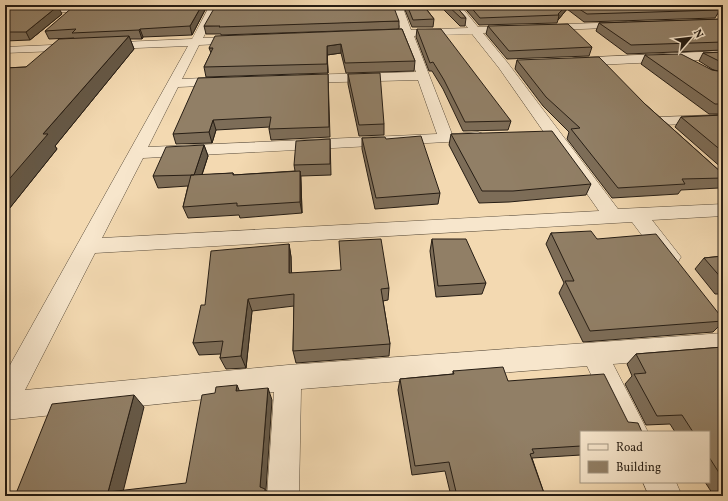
<svg xmlns="http://www.w3.org/2000/svg" width="728" height="501" font-family="Vollkorn,serif">
<style>
.lines{fill:none;stroke-linecap:round;stroke-linejoin:round}
.minor-casing{stroke:#594c3b;stroke-width:1}
.minor{fill:#f7e6cc;fill-rule:evenodd}
.wall{fill:#7d6d58;stroke:#261d14}
.shaded-wall{fill:#665947;stroke:#261d14}
.building{fill:#917f66;stroke:#261d14}
</style>
<rect width="100%" height="100%" fill="#f3d9b1"/>
<filter id="stains"><feTurbulence type="fractalNoise" baseFrequency=".005" numOctaves="4"/><feColorMatrix values="0 0 0 0 .2 0 0 0 0 .09 0 0 0 0 .02 0 0 0 .5 -.17"/></filter>
<radialGradient id="worn" r=".72"><stop offset=".6" stop-color="#630" stop-opacity="0"/><stop offset="1" stop-color="#630" stop-opacity=".3"/></radialGradient>
<g class="lines">
<g class="minor-casing">
<path id="minor" d="M210,5H220L203,38L241,37L247,40L241,43L199,45L182,79L225,77L230,78L231,81L230,84L225,85L178,87L148,147L437,134L418,80L300,83L295,82L294,79L295,76L300,75L416,72L403,36L376,37L371,34L376,31L401,30L392,5H402L411,30L468,28L450,5H460L478,27L626,22L630,23L631,25L630,27L483,33L507,62L618,209L723,204V216L652,220L681,257L678,262L670,265L662,262L632,222L95,253L25,390L288,365L723,333V355L613,364L648,432H618L587,366L301,389L299,496H267L274,392L5,420V374L188,46L5,53V47L192,39ZM472,34L499,68L599,211L102,238L143,158L484,140L486,137L484,134L478,132L452,134L414,36Z
M700,5H712L723,10V17Z
M96,6L101,9L99,11L5,14V8Z
M723,51V59L574,66L570,65L568,62L570,59L574,58Z
M723,115V123L658,125L653,124L651,121L653,118L658,117Z
M643,482H676L682,496H649Z"/>
</g>
<use href="#minor" class="minor"/>
</g>
<path class="wall" d="M5,5H71L5,7Z
M403,5H426L424,6L434,19L433,27H412Z
M439,5H455L466,18L465,26H460Z
M462,5H715L721,8L715,18L584,22L567,9L558,20L557,23L479,25Z
M716,5H723V8Z
M5,8L62,14L30,40L5,41Z
M205,10L192,35L143,37L142,39H130L134,49L55,146L57,149L5,214V68L26,67L74,39V38L49,39L45,31Z
M723,19V50L627,54L596,31L599,23Z
M399,21V29L221,35V34H206L204,26Z
M488,26L592,47L589,56L507,59L486,34Z
M402,29L415,61L414,71L346,73L341,53L327,55L328,73L206,77L204,67L211,53L209,48Z
M417,29L511,121L508,130L463,131L443,89L432,71H429L416,37Z
M723,52V72L715,71L699,61L703,53Z
M645,55L723,72V114H709L641,64Z
M517,60L645,104L723,174V187H720L719,188L681,190L678,194L612,198L567,139L569,132L543,106L515,69Z
M328,74L330,137L271,140L269,129L270,127L216,130L212,143L176,144L173,134Z
M348,74L384,124V135L359,136L348,84Z
M723,115V169L675,127L681,117Z
M451,134L591,184L586,195L509,202L479,203L449,145Z
M362,138L386,139L440,193L438,204L375,209L362,149Z
M330,139L331,175L301,176V182L302,213L240,218L239,215L188,218L183,207L188,186L158,188L153,176L204,145L208,156L202,175L233,173L234,175L295,171L294,165Z
M551,233L597,239L723,319V322L713,332L583,342L559,293L564,283L546,244Z
M432,239L486,283L482,294L436,297L430,251Z
M289,244L291,257V273L389,288L388,300L383,301L390,344L389,356L296,363L293,351L294,306L252,311L246,368L226,369L220,358L221,354L199,355L193,343L205,305Z
M723,256V294H715L695,269L704,258Z
M723,347V496H714L705,482H709V432H675L670,424L646,425L625,384L632,376L627,364L636,354Z
M453,371L508,381L581,432V455L532,458L545,496H451L445,471L412,475L398,390L400,379L453,374Z"/>
<path class="shaded-wall" d="M202,5H204L205,10L192,35L190,26Z
M567,5H568L567,9L558,20L559,15L558,14Z
M58,6L62,14L30,40L26,32Z
M140,29L143,37L142,39L139,30Z
M129,36L134,49L55,146L57,149L5,214V184L43,134Z
M341,44V53L327,55L328,73L327,46Z
M213,120L216,130L212,143L209,132Z
M204,145L208,156L198,186L194,175Z
M300,171L301,182L302,213L300,202Z
M289,244L291,257L292,286L289,273Z
M248,299L252,311L246,368L241,356Z
M237,385L242,397L236,391Z
M268,388L272,400L266,490L269,496H265L260,487Z
M134,395L144,407L122,496L108,492Z"/>
<path class="building" d="M92,5H202L190,26L140,29L139,30L72,33L76,29L45,31L74,6Z
M216,5H393L399,21L219,27L220,26H204Z
M407,5H423L434,19L413,20Z
M447,5H455L466,18H461Z
M469,5H567L558,14L559,15L480,18Z
M573,5H715L721,8H716L719,10L587,14Z
M58,6L26,32H5V8Z
M723,19V42L631,45L599,23Z
M568,24L592,47L509,51L488,26Z
M402,29L415,61L345,63L341,44L327,46V64L204,67L213,48H209L215,36Z
M417,29H441L511,121L465,122L444,80L433,62L430,63Z
M129,36L43,134H48L5,184V68L26,67L59,39Z
M723,52V62H721L703,53Z
M681,54L712,70L723,72V104H715L645,55Z
M599,57L645,104L723,174V178L682,179L685,184L618,188L571,129L580,128L546,97L517,60Z
M380,73L384,124L359,125L348,74Z
M328,74L329,127L269,129L271,117L213,120L209,132L173,134L198,78Z
M723,115V152L681,117Z
M552,131L591,184L513,191H482L451,134Z
M421,136L440,193L376,198L362,138L385,137L386,139Z
M330,139V164L294,165L296,141Z
M204,145L194,175L153,176L166,147Z
M300,171V202L237,206V203L183,207L191,175L233,173V175Z
M591,231L597,239L656,234L723,319V321L590,331L565,281H574L551,233Z
M381,239L389,288L381,289L390,344L293,351L294,294L248,299L241,356L220,358L223,341L193,343L201,305H205L211,251L289,244V273L341,270L339,241Z
M432,239H466L486,283L438,286Z
M723,256V280L704,258Z
M723,347V479L709,457V432H693L682,415L657,416L634,374L646,373L636,354Z
M503,367L508,381L604,374L628,422L638,423L642,432H581V446L532,449L534,453L530,454L545,496H457L449,462L415,466L400,379L454,374L453,371Z
M237,385L236,391L268,388L260,487L265,489V496H15L52,404L134,395L108,492L186,483L202,395L215,393L216,387Z"/>
<rect width="728" height="501" fill="none" stroke="#f3d9b1" stroke-width="20"/>
<rect x="6" y="6" width="716" height="489" fill="none" stroke="#261d14" stroke-width="2"/>
<rect x="10" y="10" width="708" height="481" fill="none" stroke="#261d14"/>
<rect x="580" y="431" width="130" height="52" fill="#f7e6cc" stroke="#a39682"/>
<rect x="588" y="444" width="20" height="6" fill="#f7e6cc" stroke="#a39682"/>
<text x="616" y="451" font-size="12" fill="#261d14">Road</text>
<rect x="588" y="461" width="20" height="12" fill="#917f66" stroke="#a39682"/>
<text x="616" y="471" font-size="12" fill="#261d14">Building</text>
<g transform="translate(690 38) rotate(62)" stroke="#f7e6cc" stroke-width="3" paint-order="stroke">
<path d="M0-3L7 15L0 10L-7 15Z" fill="#261d14"/>
<text y="-6" font-size="11" font-weight="bold" text-anchor="middle" fill="#261d14">N</text>
</g>
<rect width="100%" height="100%" filter="url(#stains)"/>
<rect width="100%" height="100%" fill="url(#worn)"/>
</svg>
